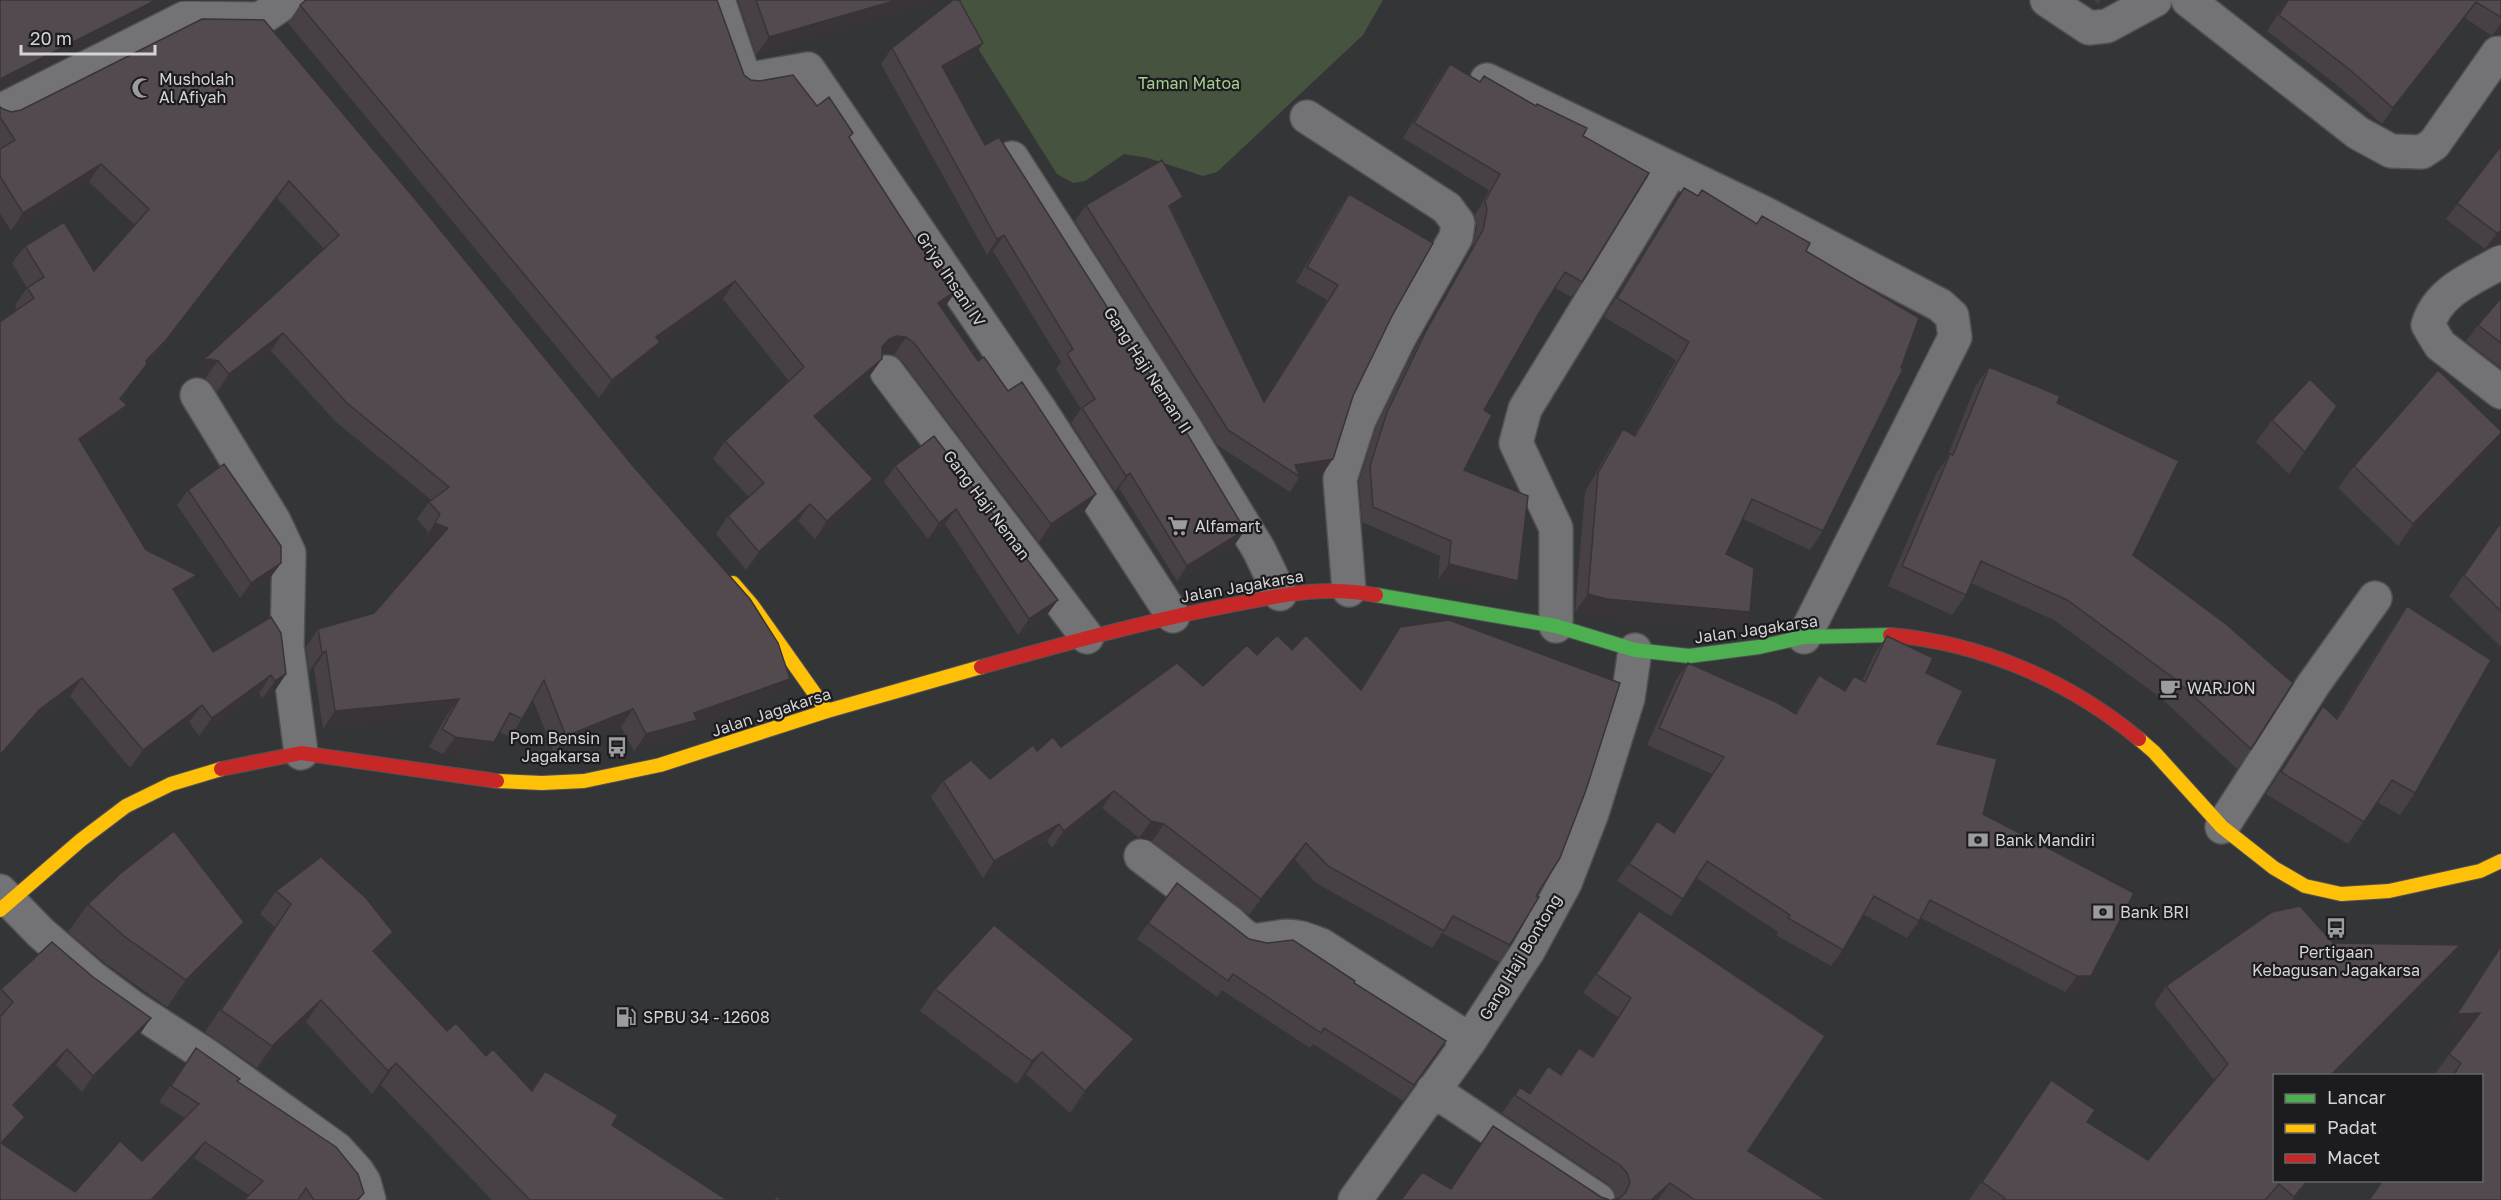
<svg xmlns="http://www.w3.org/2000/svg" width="2501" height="1200" font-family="'Golos Text',sans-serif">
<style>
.green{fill:#46533f}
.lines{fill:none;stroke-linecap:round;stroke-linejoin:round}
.street-casing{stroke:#515153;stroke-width:36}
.fast-casing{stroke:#515153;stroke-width:16}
.slow-casing{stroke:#515153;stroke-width:16}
.jam-casing{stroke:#515153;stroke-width:16}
.street{stroke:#737375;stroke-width:33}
.fast{stroke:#4caf50;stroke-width:14}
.slow{stroke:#ffc107;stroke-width:14}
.jam{stroke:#c62828;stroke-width:14}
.wall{fill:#474044}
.shaded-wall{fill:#393437}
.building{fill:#524a4f;stroke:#393437;stroke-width:1.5}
.labels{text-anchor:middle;stroke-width:4.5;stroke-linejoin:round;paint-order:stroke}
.poi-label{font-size:16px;fill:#d4d4d7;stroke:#1c1c1e;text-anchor:start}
.park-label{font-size:16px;fill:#a7cf90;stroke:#1c1c1e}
.street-label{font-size:16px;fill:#d4d4d7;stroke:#1c1c1e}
</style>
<rect width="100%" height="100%" fill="#343537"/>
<path class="green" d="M961,0H1383L1363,35L1217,172L1203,176L1148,158L1124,154L1085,181L1073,183L1057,174L962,23L958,4Z"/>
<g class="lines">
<g class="street-casing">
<path id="street" d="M718,0L745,80L808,69L1040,410L1173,616
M2047,0L2089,28L2107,26L2155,0
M2188,0L2358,133L2391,151L2422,152L2434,144L2498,53
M1487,80L1764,213L1940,305L1952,316L1955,337L1804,637
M0,111L185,18L260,19L288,0
M1307,117L1447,208L1458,223L1456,237L1399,338L1359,420L1340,479L1349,590
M1012,158L1182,423L1259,550L1280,594
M2501,262C2472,279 2438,291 2428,325L2440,345L2501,392
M887,372L1087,637
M197,395L274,521L289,553L287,646L301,753
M1556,626V528L1516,443L1525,409L1672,169
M2222,827L2313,685L2375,598
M1141,856L1230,923C1252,945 1251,941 1280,937C1294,934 1308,940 1321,945L1470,1040
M0,891L41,933L93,978L132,1007L206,1055L337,1149L357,1171L364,1182L369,1200
M1433,1090L1598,1200
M1355,1200L1470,1040L1528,951L1565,883L1592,813L1628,698L1635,650"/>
</g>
<g class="fast-casing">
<path id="fast" d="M1376,595L1556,626L1635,650L1689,656L1759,647L1804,637L1890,635"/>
</g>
<g class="slow-casing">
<path id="slow" d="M733,583L752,605L827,711
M2139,739L2154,752L2222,827L2274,868L2305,886L2341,894L2389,891L2480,871L2501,861
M497,781L542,783L584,781L660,765L827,711L981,667
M0,910L81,840L126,806L171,784L221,769"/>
</g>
<g class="jam-casing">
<path id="jam" d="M1890,635C1982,643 2069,681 2139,739
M981,667C1064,644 1146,621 1231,605C1284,595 1321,585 1376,595
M221,769L301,753L497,781"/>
</g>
<use href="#street" class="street"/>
<use href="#fast" class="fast"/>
<use href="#slow" class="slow"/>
<use href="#jam" class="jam"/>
</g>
<path class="wall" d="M738,0H942L941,1L756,55Z
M2094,0H2101L2098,4Z
M2287,0H2501V35L2492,36L2465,18L2382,124L2338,86L2267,31Z
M300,5L744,75L751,80L817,106L849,138L944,308L942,309L978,361L1084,512L1039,542L902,361L894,355L884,354H882L869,377L818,420L873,479L860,497L815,539L798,521L746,570L716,534L728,516L749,497L713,459L725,441L789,381L723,299L658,345L647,360L599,398L288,23Z
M202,19L778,696L692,727L685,737L634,751L621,727L554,753L533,700L522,719L510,737L500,732L482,760L443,754L429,747L446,716L323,729L314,668L309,671L306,647L318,629L374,613L433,545L423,541L428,532L417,519L429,502L431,500L335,421L271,351L217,392L205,378L197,376L189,378L324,249L277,198L153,358L146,365L121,400L127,405L115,423L83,446L146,550L184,592L178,596L213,652L286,674L274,692L262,699L259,693L199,736L189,722L130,768L70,696L28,727L0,758V322L17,309L15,305L27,288L12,263L25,246L94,271L135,225L89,182L11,231L0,213V107L3,109L11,112L21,110Z
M892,48L973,58L946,73L985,145L1234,546L1177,581L1119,488L1115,491L1071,423L1081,409L1056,369L1061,362L993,251L987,255L881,64Z
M1450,64L1480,82L1583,136L1582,282L1571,297L1555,288L1539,313L1484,410L1464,470L1507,596L1438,580L1440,556L1362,522L1359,481L1376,427L1416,347L1473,246L1477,226L1474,217L1489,190L1403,138L1439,79Z
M2501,146V244L2485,249L2446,219Z
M1684,188L1698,196L1756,224L1762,216L1806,251L1823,531L1810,550L1743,519L1726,554L1750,612L1737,631L1594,618L1575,612L1585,492L1610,448L1623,429L1634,435L1676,360L1604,317L1671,207Z
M1349,194L1393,314L1353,396L1322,475L1299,478L1290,492L1217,445L1075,221L1086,205L1183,197L1173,212L1264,401L1327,300L1296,282L1338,210Z
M2501,298V368L2466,341L2478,325Z
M1989,367L2057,403L2133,555L2251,749L2237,769L2161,698L2054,620L1971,583L1966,595L1952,615L1888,586L1936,474L1946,460L1975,387Z
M2337,406L2289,474L2256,442L2272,420Z
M934,436L1047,615L1018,635L945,524L928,539L884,482L895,466Z
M2487,454L2398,546L2338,488L2354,466Z
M188,490L281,563L270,578L240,598L177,505Z
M2499,525L2501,526V647L2449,596Z
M2407,606L2415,793L2400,815L2377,802L2348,844L2266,794L2308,728L2323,706L2336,718L2392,628Z
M1400,627L1536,896L1510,945L1499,962L1442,933L1432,948L1316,883L1295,860L1249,915L1152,841L1139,838L1102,808L1052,848L1047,841L983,878L931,797L943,781L990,779L1037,751L1061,747L1203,686L1257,655L1292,650L1360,689L1389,644Z
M1887,636L1926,673L1937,744L2091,976L2079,992H2065L1921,918L1907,938L1863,914L1843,950L1831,966L1776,935L1778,932L1696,878L1671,916L1617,881L1657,821L1674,833L1712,774L1647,745L1676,680L1688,663L1795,713L1807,692L1819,675L1844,690L1854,676L1862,681L1875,653Z
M1177,883L1249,939L1354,983L1446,1041L1403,1101L1313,1044L1310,1048L1222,990L1217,997L1137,939Z
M276,891L377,955L447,1031L486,1056L531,1090L545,1071L612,1125L727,1200H492L381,1085L372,1094L306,1022L257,1068L205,1032L275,927L260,914Z
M88,904L225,950L167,1007L105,963L68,932Z
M1639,911L1748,1151L1826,1200H1611L1616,1199L1614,1191L1608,1184L1502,1113L1520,1087L1529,1093L1548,1066L1561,1075L1579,1048L1592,1057L1618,1017L1583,993Z
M2333,943L2460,945L2447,964L2336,1076H2274V1180H2310L2294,1200H1969L2038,1098L2087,1122L2148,1160L2214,1080L2154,1004L2166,986Z
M2501,946V1200H2369L2382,1180H2481V1076L2434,1075L2464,1034L2442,1036Z
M1,989L140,1034L82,1092L56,1065L15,1107L14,1133L3,1145L75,1192L142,1161L185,1118L159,1102L196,1048L240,1079L238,1082L364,1193L359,1200H244L249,1195L194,1158L155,1200H0V990Z
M935,989L1134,1039L1118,1061L1070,1113L1026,1074L1017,1084L920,1011Z"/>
<path class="shaded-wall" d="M156,0H255L177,1L0,90V80L4,77Z
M897,0H942L941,1L756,55L769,37Z
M2476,2L2465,18L2382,124L2393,108Z
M2501,23V35L2492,36Z
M983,43L973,58L932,82L942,66Z
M101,164L89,182L11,231L23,213Z
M289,181L277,198L153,358L146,365L108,416L146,361Z
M1183,197L1172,213L1169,206Z
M2501,231V244L2485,249L2497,233Z
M1004,235L993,251L987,255L997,239Z
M735,281L723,299L658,345L647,360L599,398L612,380L656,337Z
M957,290L944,308L926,320L938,303Z
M283,333L271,351L217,392L229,374Z
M896,336L906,337L894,355L884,354L876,357L882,347L889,339Z
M209,359L218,361L205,378L197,376L189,378L202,361Z
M882,359L869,377L801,434L814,416Z
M127,405L115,423L67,457L79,439Z
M2501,434L2487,454L2398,546L2413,524Z
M1333,459L1322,475L1299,478L1300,477L1295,465Z
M1130,473L1119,488L1115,491L1126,476Z
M873,479L860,497L815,539L827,521Z
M1096,494L1084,512L1039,542L1051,524Z
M810,504L798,521L746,570L759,552Z
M956,509L945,524L928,539L939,523Z
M435,523L448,528L435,546L423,541Z
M1245,530L1234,546L1177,581L1187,566Z
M281,563L270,578L240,598L251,583Z
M1449,564L1518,581L1507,596L1438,580Z
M197,575L184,592L160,606L173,589Z
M1588,594L1750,612L1737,631L1594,618L1575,612Z
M1058,600L1047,615L1018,635L1029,619Z
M326,651L314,668L309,671L322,653Z
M286,674L274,692L262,699L275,681Z
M271,675L259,693L199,736L212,718Z
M82,678L70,696L28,727L0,758V755L40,709Z
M790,679L778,696L692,727L685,737L634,751L646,734L694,713Z
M459,699L446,716L323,729L335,711Z
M202,705L189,722L130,768L143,750Z
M633,709L621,727L554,753L566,736Z
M455,737L494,742L482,760L443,754Z
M1114,791L1102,808L1052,848L1064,831Z
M1151,821L1164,824L1152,841L1139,838Z
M1059,824L1047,841L983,878L994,861Z
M1306,843L1295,860L1249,915L1261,899Z
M244,922L225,950L167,1007L186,980Z
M393,932L377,955L358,973L373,951Z
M2460,945L2447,964L2336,1076H2330Z
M2077,976H2091L2079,992H2065Z
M321,1000L306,1022L257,1068L272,1046Z
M2480,1013L2465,1034L2442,1036L2457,1014Z
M151,1018L140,1034L82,1092L93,1076Z
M1134,1039L1118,1061L1070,1113L1085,1091Z
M67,1049L56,1065L2,1121L13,1105Z
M1042,1052L1026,1074L1017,1084L1032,1061Z
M396,1063L381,1085L372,1094L388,1071Z
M25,1117L14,1133L0,1148V1144Z
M205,1142L194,1158L155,1200H151Z
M2308,1180H2310L2294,1200H2292Z
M1670,1183L1658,1200H1651Z"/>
<path class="building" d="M0,0H156L4,77L0,80Z
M306,0H717L744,75L751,80L760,81L793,75L817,106L829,97L853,133L849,137L920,247L924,244L957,290L938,303L978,361L984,357L1008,391L1022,382L1096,494L1051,524L914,343L906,337L896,336L889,339L882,347V359L814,416L873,479L827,521L810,504L759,552L728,516L764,483L725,441L804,367L735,281L656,337L660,342L612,380L300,5Z
M756,0H897L769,37Z
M953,0H959L983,43L942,66L985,145L999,137L1177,417L1245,530L1187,566L1130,473L1126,476L1082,408L1095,399L1067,354L1073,349L1004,235L997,239L892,48Z
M2288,0H2501V17L2476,2L2393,108L2349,69L2279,15Z
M202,19L264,20L415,199L633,466L750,599L778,643L790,679L694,713L697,720L646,734L633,709L566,736L544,680L522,719L510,713L494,742L455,737L442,729L459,699L335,711L326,651L322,653L318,629L374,613L448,528L435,523L440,514L429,502L449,487L347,403L283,333L229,374L218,361L209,359L202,361L339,235L289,181L166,340L146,361L147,364L120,399L127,405L79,439L146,550L197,575L173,589L213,652L271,617L281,633L286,674L275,681L271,675L212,718L202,705L143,750L82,678L40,709L0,755V322L34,298L27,288L44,277L25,246L64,222L94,271L149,209L101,164L23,213L0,176V149L15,140L0,117V107L3,109L11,112L21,110Z
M1450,64L1480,82L1484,76L1536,106L1537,104L1587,128L1583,136L1649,173L1582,282L1565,272L1539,313L1484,410L1492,415L1464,470L1528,496L1518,581L1449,564L1451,541L1373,507L1370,466L1387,412L1426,331L1483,230L1487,210L1485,201L1500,174L1414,123Z
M2501,146V231L2497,233L2457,203Z
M1162,160L1183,197L1169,206L1264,402L1338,285L1307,267L1349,194L1433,243L1393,314L1353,396L1333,459L1295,465L1300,477L1228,430L1086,205Z
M1684,188L1698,196L1702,190L1757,224L1762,216L1810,243L1806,251L1919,318L1901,368L1903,369L1823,531L1752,499L1726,554L1754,568L1750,612L1607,599L1588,594L1598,473L1623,429L1635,436L1689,342L1617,298Z
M2501,298V343L2478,325Z
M1989,367L2060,396L2057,403L2179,461L2133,555L2226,624L2293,683L2251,749L2175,679L2067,600L1981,561L1966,595L1902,566L1950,454L1953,455Z
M2438,370L2501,431V433L2413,524L2354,466Z
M2310,379L2337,406L2305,452L2272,420Z
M934,436L1058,600L1029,619L956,509L939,523L895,466Z
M224,464L281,546V563L251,583L188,490Z
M2499,525L2501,526V611L2464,575Z
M2407,606L2491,660L2415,793L2392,780L2364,822L2281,772L2323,706L2337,719Z
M1449,620L1620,683L1586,790L1560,858L1536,896L1539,897L1510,945L1453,916L1444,931L1328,866L1306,843L1261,899L1164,824L1151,821L1114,791L1064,831L1059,824L994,861L943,781L971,760L990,779L1033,745L1037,751L1053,737L1061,747L1177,663L1203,686L1247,645L1257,655L1277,635L1292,650L1306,635L1361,690L1400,627Z
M1887,636L1933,658L1926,673L1963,691L1937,744L1997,759L1983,814L2134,893L2091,976H2077L1930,900L1919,921L1874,896L1843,950L1788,918L1790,915L1707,861L1683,899L1629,864L1657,821L1674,833L1724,757L1659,728L1688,663L1776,702L1796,714L1819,675L1845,691L1854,676L1865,682Z
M174,831L244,922L186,980L124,936L88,904L121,873Z
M321,857L366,898L393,932L373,951L447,1031L456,1023L486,1056L493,1049L532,1091L545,1071L618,1115L612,1125L727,1200H530L396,1063L388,1071L321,1000L272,1046L221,1010L291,904L276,891Z
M1177,883L1249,939L1267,943L1293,940L1355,981L1354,983L1446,1041L1414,1085L1324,1028L1321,1033L1233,974L1228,981L1148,923Z
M2300,906L2333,943L2460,945L2330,1076H2274V1180H2308L2294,1197L2279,1184L2265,1200H2003L2005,1198L1982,1182L2051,1080L2095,1110L2087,1122L2148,1160L2228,1064L2166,986L2272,912Z
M1639,911L1825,1036L1748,1151L1826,1200H1695L1670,1183L1651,1200H1611L1620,1198L1626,1192L1630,1182L1627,1173L1621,1166L1515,1095L1520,1087L1530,1094L1548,1066L1561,1075L1579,1048L1593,1057L1631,998L1596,974Z
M994,925L1134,1039L1085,1091L1042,1052L1032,1061L935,989Z
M52,942L93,977L151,1018L93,1076L67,1049L13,1105L25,1117L1,1143L75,1192L120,1141L142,1161L199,1104L171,1086L196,1048L240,1079L237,1081L336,1147L358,1174L364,1193L357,1200H314L306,1188L298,1200H244L263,1181L205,1142L151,1200H0V1017L13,1002L1,989Z
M2501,946V1200H2369L2383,1180H2481V1076H2453L2461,1063L2449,1054L2480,1013L2457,1014Z
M1493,1126L1601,1197L1610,1200H1401L1422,1172L1451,1189Z
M777,1196L781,1200H773Z"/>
<defs>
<g id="mosque-bare" transform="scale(1.62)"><path d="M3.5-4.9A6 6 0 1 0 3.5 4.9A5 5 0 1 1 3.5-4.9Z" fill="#9c9c9f" stroke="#1c1c1e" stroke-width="2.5" paint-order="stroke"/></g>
<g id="supermarket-bare" transform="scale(1.62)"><path d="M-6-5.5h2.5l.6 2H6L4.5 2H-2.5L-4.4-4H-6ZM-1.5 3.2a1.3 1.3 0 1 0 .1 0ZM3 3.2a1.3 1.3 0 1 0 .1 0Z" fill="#9c9c9f" stroke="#1c1c1e" stroke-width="2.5" paint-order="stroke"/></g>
<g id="cafe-bare" transform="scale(1.62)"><path d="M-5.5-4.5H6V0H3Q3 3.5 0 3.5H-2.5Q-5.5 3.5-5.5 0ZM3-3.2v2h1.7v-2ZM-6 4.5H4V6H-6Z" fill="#9c9c9f" stroke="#1c1c1e" stroke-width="2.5" paint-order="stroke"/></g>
<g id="bus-bare" transform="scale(1.62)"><path d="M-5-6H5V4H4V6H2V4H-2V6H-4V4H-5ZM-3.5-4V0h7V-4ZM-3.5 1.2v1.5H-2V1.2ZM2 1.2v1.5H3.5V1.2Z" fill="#9c9c9f" stroke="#1c1c1e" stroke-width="2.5" paint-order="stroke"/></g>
<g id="bank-bare" transform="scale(1.62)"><path d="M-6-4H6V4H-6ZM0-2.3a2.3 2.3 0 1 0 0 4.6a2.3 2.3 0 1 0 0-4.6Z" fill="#9c9c9f" stroke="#1c1c1e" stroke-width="2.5" paint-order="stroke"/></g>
<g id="fuel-bare" transform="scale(1.62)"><path d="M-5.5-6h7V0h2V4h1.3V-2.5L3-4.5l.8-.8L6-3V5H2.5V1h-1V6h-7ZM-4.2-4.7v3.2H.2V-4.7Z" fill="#9c9c9f" stroke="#1c1c1e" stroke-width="2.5" paint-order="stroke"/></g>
</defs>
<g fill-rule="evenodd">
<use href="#mosque-bare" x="142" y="88"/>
<use href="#supermarket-bare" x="1178" y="526"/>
<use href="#cafe-bare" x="2170" y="688"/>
<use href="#bus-bare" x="617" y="747"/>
<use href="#bank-bare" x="1978" y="840"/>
<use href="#bank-bare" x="2103" y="912"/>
<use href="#bus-bare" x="2336" y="928"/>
<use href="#fuel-bare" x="626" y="1017"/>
</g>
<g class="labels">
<g class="poi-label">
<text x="159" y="85">Musholah<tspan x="159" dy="18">Al Afiyah</tspan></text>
<text x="1195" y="532">Alfamart</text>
<text x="2187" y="694">WARJON</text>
<text x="600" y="744" text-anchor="end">Pom Bensin<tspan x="600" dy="18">Jagakarsa</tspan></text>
<text x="1995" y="846">Bank Mandiri</text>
<text x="2120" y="918">Bank BRI</text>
<text x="2336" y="958" text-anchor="middle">Pertigaan<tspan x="2336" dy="18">Kebagusan Jagakarsa</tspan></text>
<text x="643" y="1023">SPBU 34 - 12608</text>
</g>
<g class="park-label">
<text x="1189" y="89">Taman Matoa</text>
</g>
<g class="street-label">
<text transform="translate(951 279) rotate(56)" y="6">Griya Ihsani IV</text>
<text transform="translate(1148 370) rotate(57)" y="6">Gang Haji Neman II</text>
<text transform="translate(987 505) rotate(53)" y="6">Gang Haji Neman</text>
<text transform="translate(1242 586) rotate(-10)" y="6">Jalan Jagakarsa</text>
<text transform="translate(1756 629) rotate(-8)" y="6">Jalan Jagakarsa</text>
<text transform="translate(771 712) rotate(-18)" y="6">Jalan Jagakarsa</text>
<text transform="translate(1520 957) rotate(-59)" y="6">Gang Haji Bontong</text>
</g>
</g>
<rect x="2273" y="1074" width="210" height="108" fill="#1c1c1e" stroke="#666668" stroke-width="1.5"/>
<rect x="2285" y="1094" width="30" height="9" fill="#4caf50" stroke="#666668" stroke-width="1.5"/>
<text x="2327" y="1104" font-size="18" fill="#d4d4d7">Lancar</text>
<rect x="2285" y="1124" width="30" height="9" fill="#ffc107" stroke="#666668" stroke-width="1.5"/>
<text x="2327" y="1134" font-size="18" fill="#d4d4d7">Padat</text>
<rect x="2285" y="1154" width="30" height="9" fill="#c62828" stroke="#666668" stroke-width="1.5"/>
<text x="2327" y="1164" font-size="18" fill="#d4d4d7">Macet</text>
<path d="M21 45v9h134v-9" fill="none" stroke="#d4d4d7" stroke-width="3"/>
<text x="30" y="45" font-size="18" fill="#d4d4d7" stroke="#1c1c1e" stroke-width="4.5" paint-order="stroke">20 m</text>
</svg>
